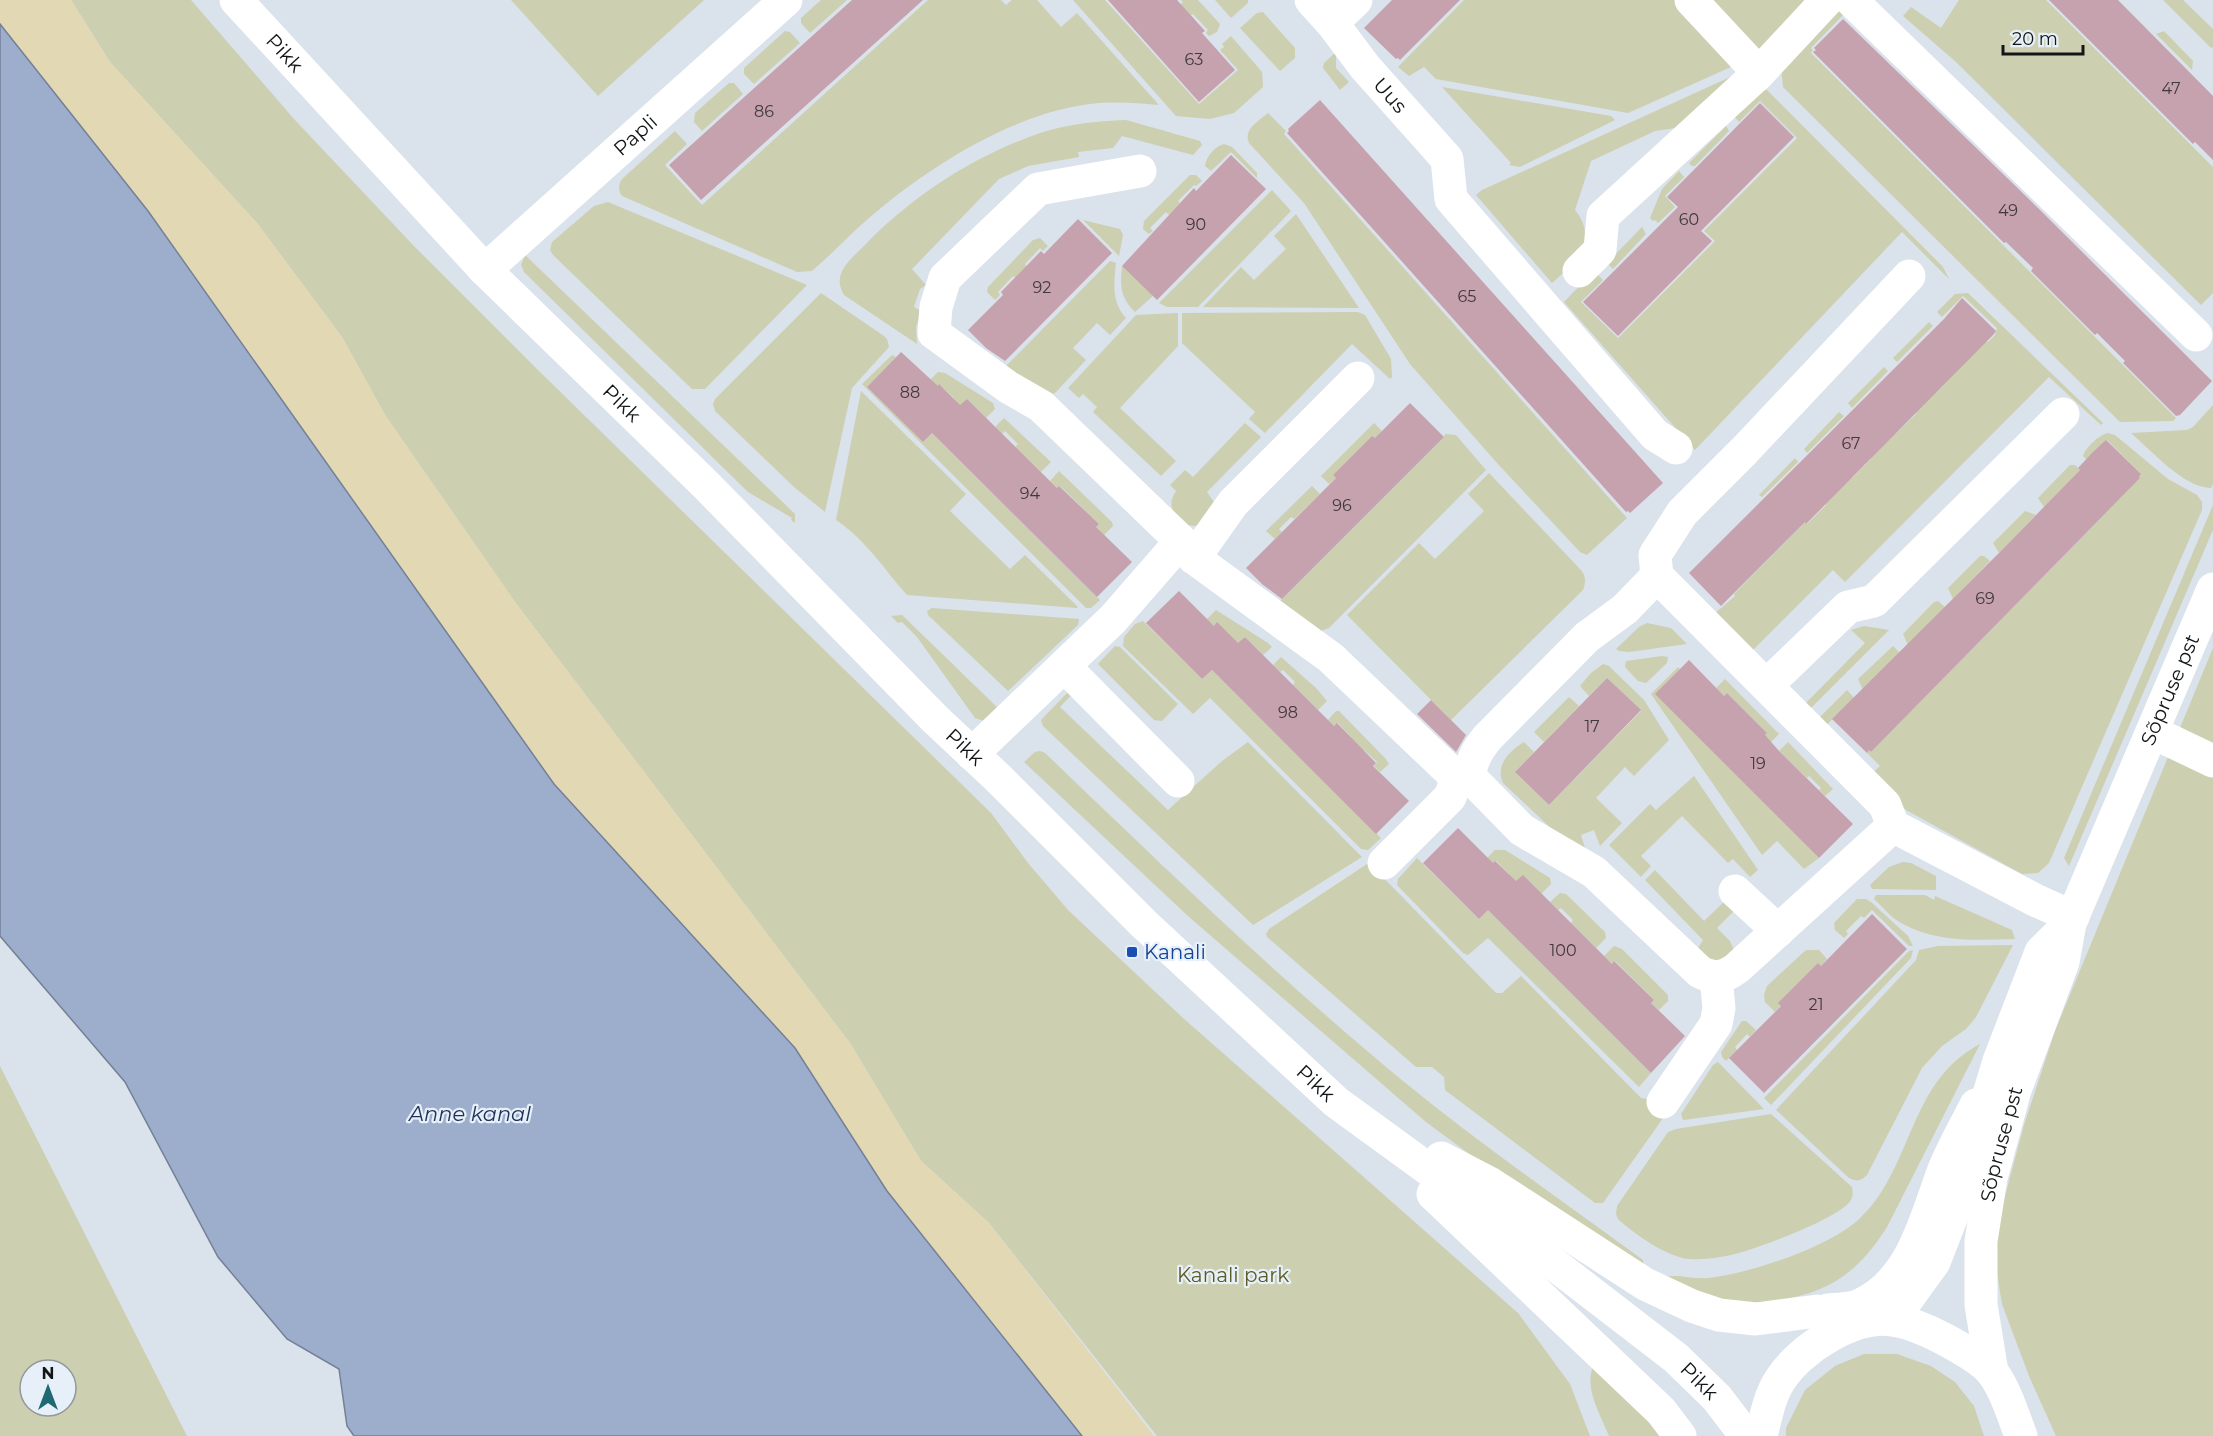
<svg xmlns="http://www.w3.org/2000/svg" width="2213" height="1436" font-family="Montserrat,sans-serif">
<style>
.green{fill:#cccfb0;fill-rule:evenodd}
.sand{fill:#e2d8b3}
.water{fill:#9dadcc;stroke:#748096;stroke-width:1.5}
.building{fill:#c6a1ae}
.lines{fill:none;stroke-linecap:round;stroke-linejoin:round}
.minor{stroke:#fff;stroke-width:33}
.major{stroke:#fff;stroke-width:33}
.transit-dot{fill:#1a4fb4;stroke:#e7f0f8;stroke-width:2}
.labels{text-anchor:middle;stroke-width:4.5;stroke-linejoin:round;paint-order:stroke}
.number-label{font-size:16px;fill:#40393e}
.street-label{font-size:20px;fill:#131618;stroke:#e7f0f8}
.transit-label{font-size:20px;fill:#164399;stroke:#e7f0f8;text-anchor:start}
.park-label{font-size:20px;fill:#5a5c24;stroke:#e7f0f8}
.water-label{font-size:21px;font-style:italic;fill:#1e315a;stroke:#e7f0f8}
</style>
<rect width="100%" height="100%" fill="#dae2eb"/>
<path class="green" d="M71,0H191L294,119L412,244L540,372L991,813L1028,863L1068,910L1183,1018L1518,1313L1570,1384L1590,1436H1157L989,1223L921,1161L850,1043L515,602L385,415L342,337L257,223L110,62Z
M511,0H704L598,96Z
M821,0H847L810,33L801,23V18Z
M928,0H1001L1006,5L1012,0H1037L1061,27L1077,13L1159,105C1136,103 1113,101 1090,104C1011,114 928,167 869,218C849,235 832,254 812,271L797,272L622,196C618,190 618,185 622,179L675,131L687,144L665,165L702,205Z
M1073,0H1105L1199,104L1238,70L1220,50L1224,47L1222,44L1231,36L1262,72L1263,87L1234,113L1210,119L1176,116Z
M1181,0H1198L1220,24L1217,32L1209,36L1206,33L1208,30L1193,14L1190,16L1180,5L1183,2Z
M1215,0H1248V3L1231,18Z
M1464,0H1680L1740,63L1628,113L1436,79L1424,67L1409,76L1398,67Z
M1700,0H1816L1765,53L1738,43Z
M1959,0H2046L2213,167V293L2201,305L1956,62L1903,16L1911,7L1941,28Z
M2163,0H2183L2213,29V47L2211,48Z
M1838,9L1844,14L1811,48L1813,50L1811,53L2176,418L2173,421L2120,422L1783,87L1781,66Z
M1263,12L1295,48V58L1280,71L1240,28L1257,13Z
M785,31L790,32L800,43L754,84L744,74V68Z
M2164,31L2193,61L2192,70L2156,34Z
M1336,52V68L1349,82L1340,90L1323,68L1324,63Z
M1739,73L1690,126L1655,131L1591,161L1575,210C1599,239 1575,263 1552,283L1476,195L1482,190Z
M729,83H734L743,94L702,131L694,122L695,113Z
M1442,87L1611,116L1615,120L1520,167L1509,165L1511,163Z
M1759,89L1767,90L1943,267L1949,279L1902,232L1695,450L1564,302L1594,271L1603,280L1581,302L1618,338L1715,241L1704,231L1797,138L1760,101L1739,122L1735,117L1760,91Z
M1268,113L1286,131L1284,134L1627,518L1587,555L1580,552L1497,463L1410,364L1304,203L1249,143C1243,129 1259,121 1268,113Z
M1126,120L1200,141L1202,145L1193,155L1122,136L1113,148L1078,152L1079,157L1028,166L999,179L912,269L926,285L920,289L914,307L921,311L916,327L917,344L844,295C831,274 850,260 864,246C912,196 974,156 1040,133C1068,124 1097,121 1126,120Z
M1726,126L1729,131L1695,166H1692L1689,163Z
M1224,144L1232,147L1257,173V178L1231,152L1211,171L1205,166C1206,157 1215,146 1224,144Z
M1679,171L1684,177L1665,196L1675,207L1658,223L1655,220L1653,221L1650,218L1662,189Z
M1190,175H1196L1202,181L1196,186L1194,185L1178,201L1180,203L1169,215L1166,212L1150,228L1153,231L1149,234L1143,229L1144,221Z
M1272,190L1291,211L1198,307H1167L1159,303Z
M608,202L807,285L705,389H692L553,255L550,250L552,242L594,206Z
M1296,214L1359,308L1203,307L1241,267L1254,280L1286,249L1274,236Z
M1083,220L1120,229L1123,235L1119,256Z
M1642,227L1646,234L1613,269L1607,263Z
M1040,238L1048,246L1043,251L1040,248L1025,264L1027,267L1016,278L1013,276L998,292L1000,295L995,300L987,292L988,287L1033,240Z
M525,255L795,514V523L791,520L792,518L748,492L524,272L521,265Z
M1110,261L1116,263C1114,283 1111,302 1126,318L1110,335L1097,323L1073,348L1086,360L1055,393L1052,394L1005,367Z
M1122,266L1153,296L1135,312C1120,298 1120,285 1122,266Z
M821,293L884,336L887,339L889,347L852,388L825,512L794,487L715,411L713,404L715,399Z
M1968,293L2103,423L2101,425L2049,377L1845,582L1833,570L1750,653L1713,615L1735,596L1734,594L1805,522L1807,524L1826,505L1824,502L1850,476L1852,478L1871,459L1869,456L1894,431L1896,433L1916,414L1914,411L1942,387L1985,341L1988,342L1995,335L1997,328L1963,296L1942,317L1937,312L1955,294Z
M1358,312L1365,315L1391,359L1392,377L1390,379L1352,344L1265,433L1249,419L1255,412L1182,343V313Z
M1178,313V346L1120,408L1176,461L1161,476L1093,412L1097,407L1083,394L1079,398L1068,388L1136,315Z
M1929,322L1933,326L1897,362L1893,358Z
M892,355L896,357L867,387L923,442L932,433L1100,600L1091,608H1086L862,384Z
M1884,367L1888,371L1852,408L1848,403Z
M938,372L945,373L993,403L995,409L986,418L967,399L958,407L953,397L940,385L937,387L930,380Z
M861,391L966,494L950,511L1010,569L1025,555L1078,607L1077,608L907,595C884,569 866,540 836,520Z
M2213,405V484L2211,488C2184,488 2151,450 2131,433L2187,430L2193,427Z
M1839,412L1844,416L1807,453L1804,449Z
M1004,418L1051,462L1041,472L1015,447L1018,444L1005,431L1002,434L995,427Z
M1245,423L1261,437L1207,492L1214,502L1200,526L1184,525C1174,513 1166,506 1176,491L1170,485L1185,470L1193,477Z
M1374,423L1382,431L1375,439L1372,436L1333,475L1336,478L1329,484L1321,476Z
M2108,433L2115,435L2168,479L2197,495L2202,502V510L2049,863L2038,873L2022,874L1906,810L1870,775L1880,766L1867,753L1869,750L1871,752L2140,478L2139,476L2140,473L2107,440L2089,462L2083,456C2086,447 2099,435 2108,433Z
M1445,434L1456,435L1486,470L1329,628L1321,631L1278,603L1444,437Z
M1795,458L1798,462L1762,497L1759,495Z
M2070,465H2075L2080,470L2044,507L2038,498Z
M1059,471L1112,522L1113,526L1104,535L1096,527L1099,524L1060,486L1057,488L1050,481Z
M1489,473L1580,569C1586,575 1586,582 1583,590L1451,720L1347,615L1419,543L1435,559L1484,511L1468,494Z
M1312,486L1320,494L1294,519L1291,517L1279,529L1282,532L1275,539L1266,531Z
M2213,505V530L2069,866L2064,858Z
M2025,511L2036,515L1999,553L1993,543Z
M1980,556H1984L1990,561L1953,599L1948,588Z
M1938,601L1945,607L1908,645L1903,634L1934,602Z
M932,608L1079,619L1078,625L1008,691L928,615L927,611Z
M1216,610L1268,643L1272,647L1263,655L1245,637L1235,647L1207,619Z
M902,615L1001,711L984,721L975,718L917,637L902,622L898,623L891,616Z
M1143,621L1202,679L1212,670L1381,838L1368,850L1361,849L1210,698L1193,714L1123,646L1124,637L1135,624Z
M1647,623L1671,628L1687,644L1629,652L1619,651L1616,649L1639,627Z
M1864,626L1889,630L1808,711L1803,706L1865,643L1851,630Z
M1115,646L1120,647L1178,704L1162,721L1154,720L1098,664Z
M1893,646L1900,653L1863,690L1858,679Z
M2213,648V1436H2056L2029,1376L2002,1304L1996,1267L1997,1226L2024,1125L2055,1031Z
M1662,656L1668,657L1667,663L1646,683L1638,681L1625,667L1626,661Z
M1281,657L1316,688L1327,701L1318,710L1293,685L1295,682L1283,670L1280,672L1273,665Z
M1603,664L1609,666L1644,700L1669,740L1634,776L1625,767L1596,798L1622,823L1600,846L1594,830L1581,835L1586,851L1558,835L1503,783C1495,766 1509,751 1524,742L1534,752L1515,772L1549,805L1641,711L1607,678L1589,696L1580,686L1591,673Z
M1678,667L1680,669L1656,694L1819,858L1804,869L1777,841L1762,855L1651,694Z
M1725,679L1779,734L1771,742L1764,736L1767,733L1727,693L1724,696L1716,688Z
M1072,688L1076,690L1060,707L1168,810L1222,761L1248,742L1362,857L1253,925L1043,726L1041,720Z
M1847,690L1855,699L1824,727L1817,720Z
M1569,697L1579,706L1544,742L1534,732Z
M1336,711H1339L1385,758L1389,764L1380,772L1374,766L1377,762L1364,750L1361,753L1350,736L1338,723L1334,726L1328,720Z
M1788,742L1833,789L1825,796L1819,790L1821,788L1809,776L1807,778L1779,751Z
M1040,751L1045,753C1162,865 1278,978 1403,1081C1480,1144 1562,1201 1643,1260L1644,1268L1525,1195L1426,1122L1188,916L1024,762L1035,752Z
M1694,776L1758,870L1750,877L1733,859L1728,863L1682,816L1641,856L1651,866L1641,877L1609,845L1650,804L1656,810Z
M1495,850H1505L1550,878L1551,884L1541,894L1514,884L1508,873L1496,861L1493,863L1487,858Z
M1417,858L1479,919L1488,910L1651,1073L1639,1087L1488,938L1468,955L1463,953L1397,885L1398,879Z
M1903,862L1911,863L1936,876V890L1872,889L1870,885L1889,867Z
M1367,864L1372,866L1496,993H1502L1521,976L1641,1098L1651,1100L1668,1111L1603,1203H1595L1445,1090L1444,1077L1432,1067H1416L1267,937L1266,934L1269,929Z
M1655,870L1704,921L1731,895L1740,905L1717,928L1730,941L1734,950L1720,969L1698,948L1703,940L1645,880Z
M1560,893L1566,894L1605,932L1606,938L1596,948L1571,923L1573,920L1561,908L1558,910L1550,902Z
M1876,895H1925L1934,900L1935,896L2012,930L2015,939C1976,940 1938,943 1903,924C1892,919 1883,907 1874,899Z
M1857,899H1866L1871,902L1908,936L1913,946H1909L1872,910L1864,918L1861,916L1846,931L1848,934L1844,938L1835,930L1834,923Z
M2013,945L1976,1017L1966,1029L1942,1046L1922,1068L1867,1175C1861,1181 1857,1182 1849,1178L1776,1110L1916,960L1919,950L1938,946Z
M1614,946L1622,949L1668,995V1001L1659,1010L1651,1003L1654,1000L1615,961L1612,964L1604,956Z
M1806,950H1819L1827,959L1821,966L1818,963L1775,1012L1765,1002L1764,995L1767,986Z
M1913,950L1911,958L1771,1105L1764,1098L1909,951Z
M1742,1021H1746L1756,1030L1750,1037L1747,1034L1735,1047L1737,1050L1726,1061L1722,1057L1721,1052Z
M1980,1044L1887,1227C1855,1278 1821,1297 1762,1302C1752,1303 1739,1306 1729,1304C1706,1298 1682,1287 1659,1279C1671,1272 1694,1280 1708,1278C1751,1273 1824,1249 1857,1221C1913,1172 1907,1082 1980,1044Z
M1718,1062L1764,1109L1683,1120L1681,1114L1713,1065Z
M0,1066L187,1436H0ZM30,1370H66V1406H30Z
M1771,1114L1852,1187C1853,1192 1853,1196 1851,1200C1840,1218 1761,1247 1739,1253C1724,1257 1705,1260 1689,1259C1667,1257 1634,1234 1618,1219L1616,1214L1617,1206L1668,1132L1676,1129Z
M1864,1354H1897L1931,1366L1955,1382L1974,1406L1984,1436H1786V1428L1805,1390L1835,1366Z
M1594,1364L1662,1436H1609C1600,1413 1583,1388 1594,1364Z"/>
<path class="sand" d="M0,0H71L110,62L257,223L342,337L385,415L515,602L850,1043L921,1161L989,1223L1154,1436H1082L887,1191L795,1048L554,784L148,211L0,24Z"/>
<path class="water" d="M0,24L148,211L554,784L795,1048L887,1191L1082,1436H354L347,1426L339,1369L287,1339L218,1257L125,1082L0,936Z"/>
<path class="building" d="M852,0H923L701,200L669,165Z
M1108,0H1177L1205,31L1202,33L1235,70L1199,102Z
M1392,0H1460L1400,60L1398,58L1396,59L1364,28Z
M2049,0H2118L2213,96V160L2195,142L2193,144Z
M1843,19L2038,208L2212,381L2180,415L2176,416L2123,363L2125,361L2097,333L2095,335L2031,271L2033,268L2006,242L2004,243L1813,52L1816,50L1814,48Z
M1320,100L1663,483L1630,513L1628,511L1626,512L1287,133L1289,131L1288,129Z
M1760,103L1794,137L1701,231L1712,241L1618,336L1583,302L1678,207L1667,197Z
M1231,155L1266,189L1157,300L1122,266L1194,188L1196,191Z
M1078,219L1112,253L1005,361L986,348L968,330L1003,295L1001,292L1041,251L1044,254Z
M1962,298L1996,331L1994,334L1806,524L1805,522L1721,606L1689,573L1944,319Z
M901,352L938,386L939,384L960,405L967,399L1057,488L1059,486L1099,524L1096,527L1132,562L1097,597L932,433L923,442L867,387Z
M1410,403L1444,437L1282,599L1262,584L1246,568L1336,478L1333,475L1372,436L1375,438Z
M2106,440L2141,474L2139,476L2140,478L1871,752L1869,750L1867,753L1832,719L1999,553L2080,470L2078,468L2093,452Z
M1179,591L1214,626L1217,622L1238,643L1245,637L1334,726L1337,723L1376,763L1373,766L1409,801L1376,834L1212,670L1202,679L1146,623Z
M1689,660L1724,696L1727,693L1767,733L1765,735L1779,751L1853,824L1819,858L1655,694Z
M1607,678L1641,710L1549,805L1515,772Z
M1431,700L1466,735L1456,752L1417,714Z
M1458,828L1493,863L1495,861L1516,881L1523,875L1612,964L1614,961L1654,1000L1651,1003L1685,1036L1651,1073L1488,910L1479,919L1423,863Z
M1872,914L1907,949L1764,1093L1729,1058L1781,1006L1778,1003L1818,963L1821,966Z"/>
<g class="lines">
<g class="minor">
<path id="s1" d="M236,0L485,270L706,485L935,719L998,778L1144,924L1336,1102L1472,1201L1676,1358L1717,1398L1746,1436"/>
<path id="s2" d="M1311,0L1332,23L1365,67L1447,159L1451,199L1655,435L1676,448"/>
<path d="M1691,0L1759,73"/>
<path d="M1851,0L2196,335"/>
<path d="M1332,23L1356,0"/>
<path d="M1140,171L1038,189L945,278L936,307L934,333L1008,387L1041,406L1181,541"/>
<path id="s3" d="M485,270L786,0"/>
<path d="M1579,271L1600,250L1603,216L1759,73L1827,0"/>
<path d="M1909,276L1744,451L1682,513L1655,555L1657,576L1885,805L1893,826L2035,900L2073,917"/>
<path d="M1194,558L1233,503L1358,378"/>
<path d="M1064,666L1178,781"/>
<path d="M1767,685L1848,607L1874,601L2063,414"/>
<path d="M2152,732L2213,761"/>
<path d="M972,754L1113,619L1181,541L1194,558L1331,658L1457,778"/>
<path d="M1469,776L1522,830L1594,872L1700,972C1714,979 1724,978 1737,968L1893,826"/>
<path d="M1457,778L1469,776C1472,760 1477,750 1488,737L1587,637L1625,609L1657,576"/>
<path d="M1384,863L1450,797L1457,778"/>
<path d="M1735,891L1778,931"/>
<path d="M1663,1102L1716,1024L1719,1008L1716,977"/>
<path d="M1441,1158L1491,1184L1645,1284L1692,1306L1719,1315L1756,1319L1818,1311L1864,1321"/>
<path d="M1433,1194L1661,1411L1680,1436"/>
<path d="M1828,1310C1837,1309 1851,1309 1860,1305C1912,1282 1925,1220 1943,1172C1952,1149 1965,1127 1976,1105"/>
</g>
<g class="major">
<path d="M1892,1320L1934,1262L1952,1216L1999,1061L2041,952L2070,923"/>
<path id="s4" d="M1992,1372L1981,1305V1241L1991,1178L2015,1090L2063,962L2070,923L2213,589"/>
<path d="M1761,1436C1766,1417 1769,1397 1780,1380C1800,1348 1855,1314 1893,1320C1911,1323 1929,1331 1944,1339C1959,1347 1983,1360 1993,1373C2006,1391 2013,1415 2021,1436"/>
</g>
</g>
<rect class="transit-dot" x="1126" y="946" width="12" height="12" rx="3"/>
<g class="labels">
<g class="number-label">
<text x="1194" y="65">63</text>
<text x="2171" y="94">47</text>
<text x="764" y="117">86</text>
<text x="2008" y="216">49</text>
<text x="1689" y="225">60</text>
<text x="1196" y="230">90</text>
<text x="1042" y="293">92</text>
<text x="1467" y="302">65</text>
<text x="910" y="398">88</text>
<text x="1851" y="449">67</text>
<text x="1030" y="499">94</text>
<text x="1342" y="511">96</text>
<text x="1985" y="604">69</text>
<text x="1288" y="718">98</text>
<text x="1592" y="732">17</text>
<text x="1758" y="769">19</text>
<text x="1563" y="956">100</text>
<text x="1816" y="1010">21</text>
</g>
<g class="street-label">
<text dy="7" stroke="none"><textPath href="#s1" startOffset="72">Pikk</textPath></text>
<text dy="7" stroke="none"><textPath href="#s2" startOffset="124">Uus</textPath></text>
<text dy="7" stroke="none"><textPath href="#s3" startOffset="202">Papli</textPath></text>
<text dy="7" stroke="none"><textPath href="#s1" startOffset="558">Pikk</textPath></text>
<text dy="7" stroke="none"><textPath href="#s4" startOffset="717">Sõpruse pst</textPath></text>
<text dy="7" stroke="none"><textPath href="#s1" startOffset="1044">Pikk</textPath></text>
<text dy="7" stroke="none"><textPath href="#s1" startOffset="1530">Pikk</textPath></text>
<text dy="7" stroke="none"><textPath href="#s4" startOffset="231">Sõpruse pst</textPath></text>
<text dy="7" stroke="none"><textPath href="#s1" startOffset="2016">Pikk</textPath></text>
</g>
<g class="transit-label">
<text x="1144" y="959">Kanali</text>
</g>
<g class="park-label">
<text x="1233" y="1282">Kanali park</text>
</g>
<g class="water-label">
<text x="470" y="1121">Anne kanal</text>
</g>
</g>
<g transform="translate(48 1388)"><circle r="28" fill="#e7f0f8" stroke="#92999e" stroke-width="1.5"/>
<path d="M0-4.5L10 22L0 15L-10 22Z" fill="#1f6a72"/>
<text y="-9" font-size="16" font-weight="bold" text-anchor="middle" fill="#131618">N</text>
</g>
<path d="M2003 45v9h80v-9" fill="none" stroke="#131618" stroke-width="3"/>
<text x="2012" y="45" font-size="18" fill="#131618" stroke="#e7f0f8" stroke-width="4.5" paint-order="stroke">20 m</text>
</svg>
